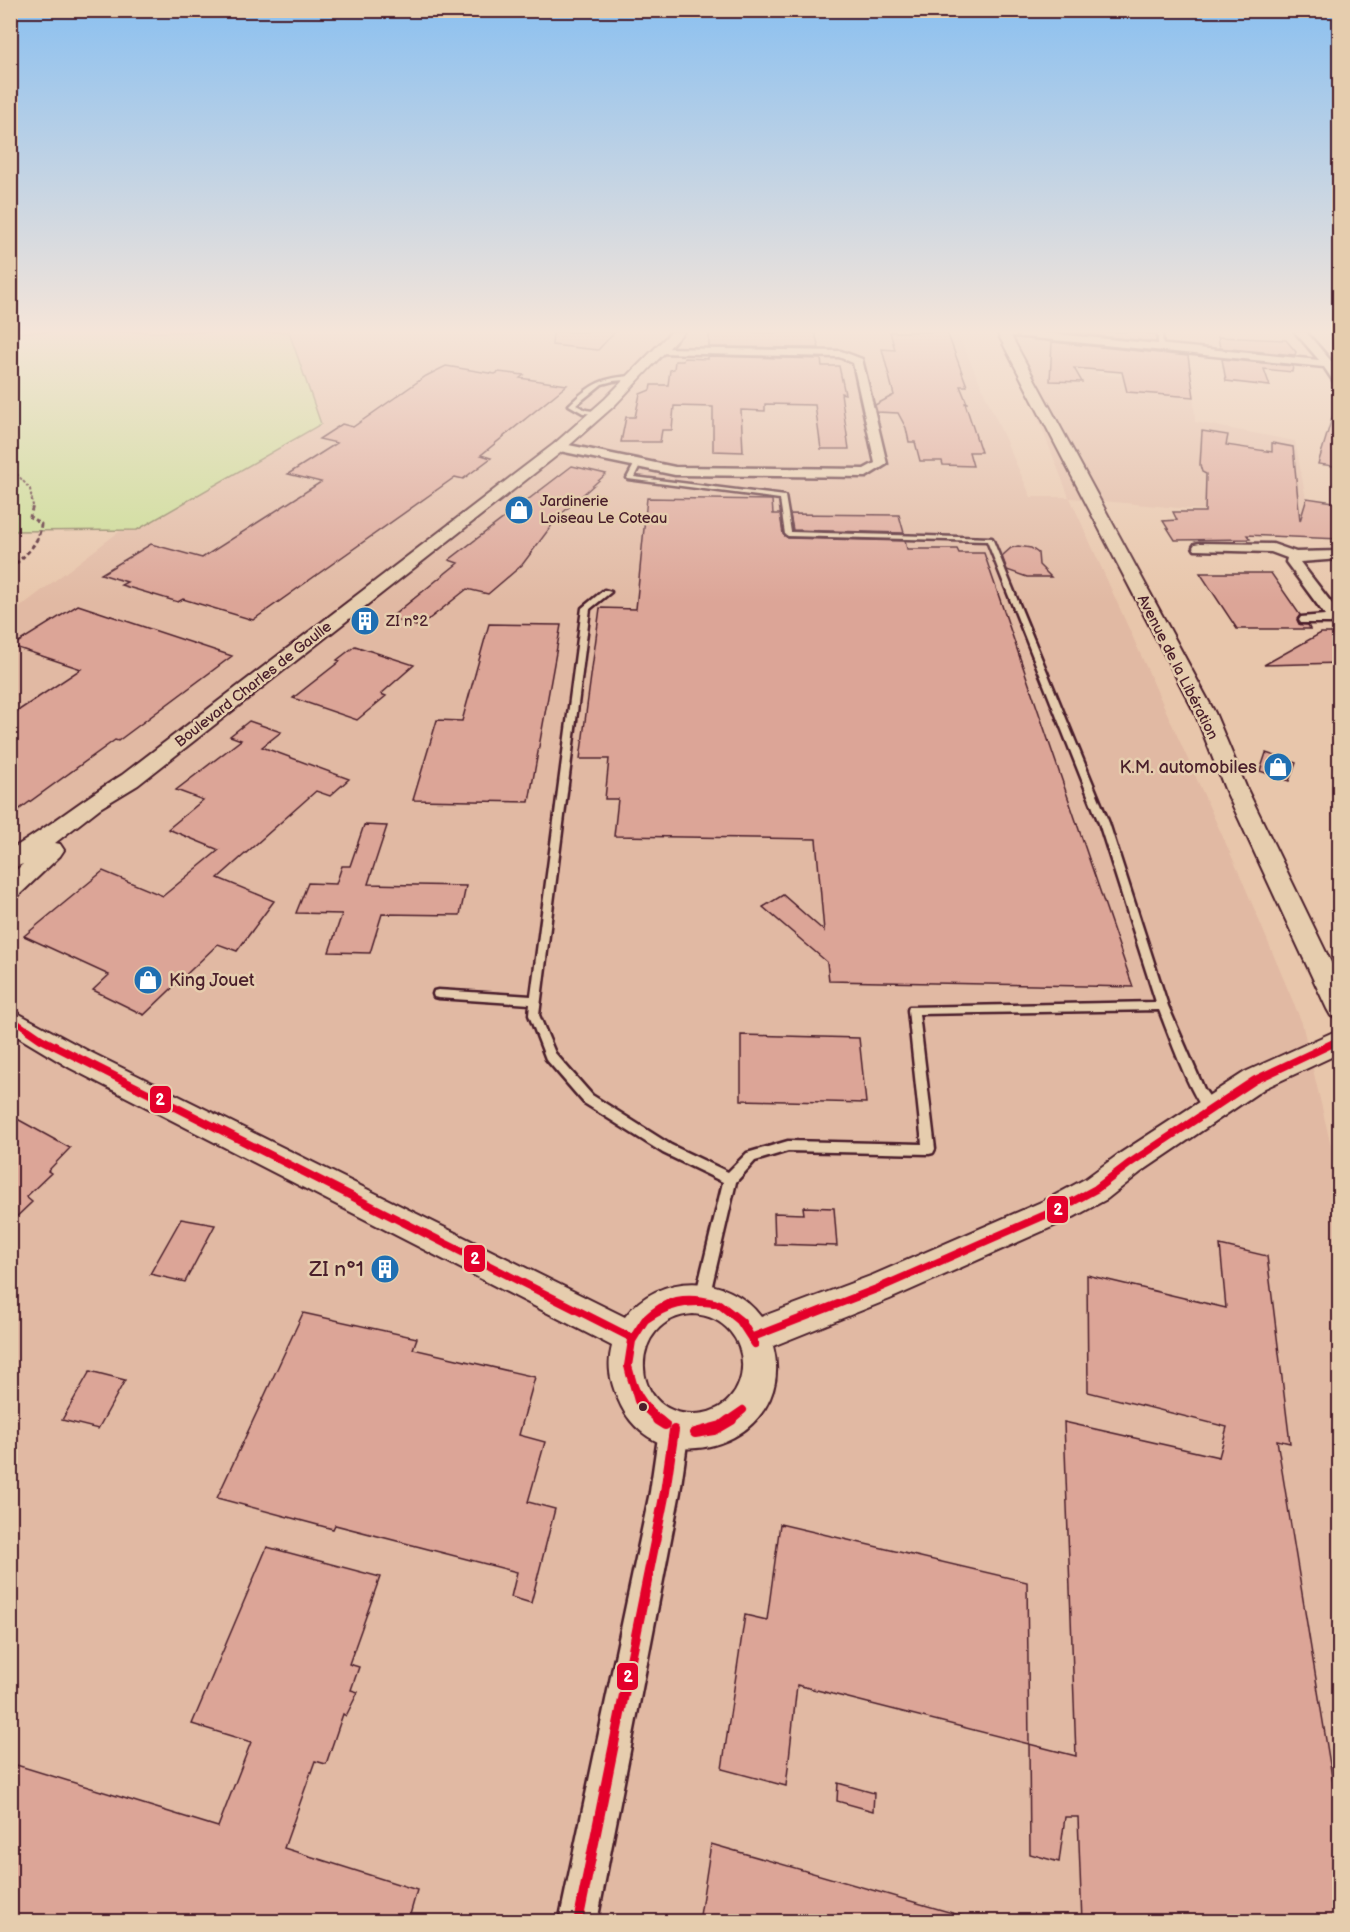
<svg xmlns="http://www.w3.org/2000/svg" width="1350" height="1932" font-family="'Balsamiq Sans',sans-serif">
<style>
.built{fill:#e1b9a3}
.green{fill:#c8dd92;stroke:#897e5e;stroke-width:1.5}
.building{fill:#dca597;stroke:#4a1f2b;stroke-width:1.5}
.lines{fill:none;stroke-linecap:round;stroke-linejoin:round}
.service-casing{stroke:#4a1f2b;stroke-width:5}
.minor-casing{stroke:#4a1f2b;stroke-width:5}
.tertiary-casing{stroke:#4a1f2b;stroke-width:4}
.path-far1{stroke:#4a1f2b;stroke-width:2;stroke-dasharray:3 2;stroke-linecap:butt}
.path{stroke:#4a1f2b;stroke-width:3;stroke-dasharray:4.5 3;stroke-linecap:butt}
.service{fill:#e6cdae;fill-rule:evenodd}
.minor{fill:#e6cdae;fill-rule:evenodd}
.tertiary{fill:#e6cdae;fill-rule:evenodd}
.bus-1-far2-casing{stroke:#e6cdae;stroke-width:10}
.bus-1-far1-casing{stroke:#e6cdae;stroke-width:12}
.bus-1-casing{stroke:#e6cdae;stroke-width:14}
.bus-1-far2{stroke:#e4002b;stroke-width:5}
.bus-1-far1{stroke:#e4002b;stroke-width:8}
.bus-1{stroke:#e4002b;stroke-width:10}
.bus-dot{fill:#4a1f2b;stroke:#e6cdae;stroke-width:2}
.labels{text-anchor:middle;stroke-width:5;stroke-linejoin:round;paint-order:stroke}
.far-poi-label{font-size:15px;fill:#4a1f2b;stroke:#e6cdae;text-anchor:start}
.far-street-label{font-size:15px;fill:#4a1f2b;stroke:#e6cdae}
.poi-label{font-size:18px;fill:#4a1f2b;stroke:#e6cdae;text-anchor:end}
.near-poi-label{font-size:21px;fill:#4a1f2b;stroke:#e6cdae;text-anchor:end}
.line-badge{stroke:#e6cdae;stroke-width:2}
.badge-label{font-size:16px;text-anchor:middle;font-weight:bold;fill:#fff}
</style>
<rect width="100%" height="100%" fill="#e8c6ab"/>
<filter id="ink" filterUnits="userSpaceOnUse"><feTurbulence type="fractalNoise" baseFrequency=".0167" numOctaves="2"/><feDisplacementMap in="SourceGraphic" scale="12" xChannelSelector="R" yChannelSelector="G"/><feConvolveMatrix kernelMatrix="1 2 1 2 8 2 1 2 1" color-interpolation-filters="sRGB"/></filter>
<g filter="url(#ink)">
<path class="built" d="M289,332H957L1031,497H1069L1004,332H1056L1058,342L1096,345L1097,374L1193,383L1195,422L1295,441L1310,520L1070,498L1240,875L1302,1023L1339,1180V1921L11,1922V614L120,531L137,530L321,424Z"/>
<path class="green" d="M11,332H289L321,424L137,530L11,531Z"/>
<path class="building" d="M553,332H615L598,350L552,345Z
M709,332L815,333L819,348L709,347Z
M890,332H947L967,386H960L967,403H965L981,452H969L973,466L943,465L942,461H920L915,442H909L906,428L898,413L877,412L875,405L894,395L882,349L895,350Z
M1062,332H1139L1156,335V342Z
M1218,337L1286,340L1296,352L1295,355L1220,348Z
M1052,342L1188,356L1194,397L1127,392L1122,372L1074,368L1082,382L1050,381Z
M708,356L821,359L822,366H839L845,394L841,393L849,449H821L815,405L765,404V411L741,410L743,452L713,451V407L674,406L672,430H662L660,442H621L626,417H635L640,394L650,390L651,385H668L670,370L674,369L675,361H683L684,358L708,359Z
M1222,359L1293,366L1292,372L1264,369L1270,386L1226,381Z
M446,366L495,374L499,372L524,375L520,378L567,385L481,455L491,458L463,479L455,477L253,620L183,599L178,602L121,585L127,582L101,574L151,544L202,558L321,482L288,474L337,443L319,439L342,424L353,427L426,376Z
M1335,408L1340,409V467L1318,464Z
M1202,431L1228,435L1226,445L1272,452V443L1293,447L1300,521L1307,498L1340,503V539L1247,535L1250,539L1175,540L1163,521L1177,520L1173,512H1205L1206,474L1202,472L1200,465Z
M572,466L606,474L558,517L522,565L488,594L467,589L419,627L390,618L458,563L449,560Z
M647,498L772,500L773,514H780L783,534L788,538L905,541L907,549H957L959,553H984L1133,987L829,981L827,962L763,907L783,895L824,931L816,839L614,836L618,799H605L609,759H580L600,608L636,609Z
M790,514L899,515L904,533L793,530Z
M1018,546L1031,548L1038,553L1039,565L1051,577H1027L1007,570L1002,556L1011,548Z
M1200,573H1271L1300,615L1297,619L1299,624L1308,625L1310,629H1237Z
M78,605L232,656L118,741L115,740L10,816V716L81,669L12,646Z
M489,624L561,625L529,802L413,800L437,720L462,721Z
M1321,633H1340V663L1264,665Z
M355,646L414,665L381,694L386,696L357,720L293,698L340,661L337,660Z
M249,721L281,732L262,747L349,779L330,796L316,791L218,878L274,901L237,951L218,944L144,1015L93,990L109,975L24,936L103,871L163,896L219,850L168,829L203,800L176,790L241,740L230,736Z
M1266,753L1296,763L1289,781L1260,771Z
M364,825L387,826L368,884L466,886L460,915L382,914L370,953L329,952L342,914L296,913L308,883L336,884L342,866H350Z
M741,1035L859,1038L866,1103L741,1100Z
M10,1115L70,1148L48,1171L51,1173L26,1197L32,1202L10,1223Z
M803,1207L834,1208L837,1246L775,1244L774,1213L804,1214Z
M181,1219L215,1225L185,1282L150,1274Z
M1220,1245L1267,1256L1290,1443L1277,1440L1340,1826V1922H1082L1078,1817H1065L1059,1862L1030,1854L1029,1744L1076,1756L1064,1422L1219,1457L1227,1427L1088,1392L1087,1275L1226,1308Z
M303,1313L417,1338L413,1349L535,1377L519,1435L545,1442L528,1502L555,1509L531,1603L511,1597L517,1572L335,1525L333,1529L217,1498Z
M90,1371L125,1380L98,1429L62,1420Z
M780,1524L1027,1582L1029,1744L797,1685L786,1786L722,1769L745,1615L767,1620Z
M267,1547L380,1577L349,1664L359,1667L351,1690L358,1692L346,1716L343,1714L326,1764L315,1761L284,1848L417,1890L408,1922H10V1763L218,1827L251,1742L192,1724Z
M838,1783L874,1793L873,1811L837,1801Z
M711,1844L963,1916L962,1922H699Z"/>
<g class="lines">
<g class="service-casing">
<path id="service" d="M1158,332H1162L1163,348L1158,347Z
M634,376L636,379L613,381L602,384L576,405L586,410L599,412V414L583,413L569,405C591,384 604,377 634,376Z
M638,461L641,463L634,477L785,496L791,532L992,538L1109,823L1168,1006L1204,1089L1217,1108L1215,1112C1211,1113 1210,1114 1206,1111C1191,1098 1168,1032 1159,1010L919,1014L935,1149L933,1153L929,1154L788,1151L755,1161L736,1182L709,1298L707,1303L702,1305L697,1303L695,1298L723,1182L663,1153L584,1103L546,1059L529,1015L530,1004L438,998L434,997L433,994L434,991L438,990L531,996L582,608L604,590L611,592L590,609L539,1015L555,1053L592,1095L671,1145L728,1172L747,1153L788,1141L922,1144L908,1010L909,1007L1156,1002L1099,823L987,541L788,536L785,534L780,499L628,479L627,478L635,463Z"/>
</g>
<g class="minor-casing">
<path id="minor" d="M998,332H1036L1319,360L1295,332H1306L1331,361L1340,362V368H1335L1340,374V386L1336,385L1324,367L1003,335Z
M660,348L841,351L862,359L887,464L866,477L675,475L555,450V444L559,443L675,467L864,469L875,463L853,363L839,357L656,353V349Z
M1200,543L1273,544L1296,552L1340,551V559L1300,562L1340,614V623H1301L1299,620L1301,617L1325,615L1286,562L1287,558L1271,552L1195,550L1193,547L1195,544Z
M674,1415L684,1420L689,1430L680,1492L597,1922H559L650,1492L659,1430L664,1420Z"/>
</g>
<g class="tertiary-casing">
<path id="tertiary" d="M671,332H684L615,405L564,450L138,785L100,808L55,843L60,844L64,850L60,856L18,896L10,898V876L23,864L10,869V850C49,827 84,798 122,775L554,444L605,399Z
M997,332H1009L1215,713L1247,789L1340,981V1019L1331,1016L1327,1009L1225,789L1195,713Z
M10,1009L90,1052L625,1317C658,1272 728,1272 761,1317L873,1275L1048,1199L1085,1179L1119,1154L1245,1072L1340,1029V1053L1265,1088L1141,1172L1107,1199L1070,1219L890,1299L773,1346C799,1442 656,1492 618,1399C610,1381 607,1365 612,1346L70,1068L10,1032ZM693,1314C759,1318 758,1414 693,1414C628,1414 627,1318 693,1314Z"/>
</g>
<path class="path-far1" d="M10,466L30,489L33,506"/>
<path class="path" d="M10,569C24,556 40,544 41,524L30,517L33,505"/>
<use href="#service" class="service"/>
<use href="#minor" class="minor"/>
<use href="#tertiary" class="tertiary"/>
<g class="bus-1-far2-casing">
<path id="bus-1-far2" d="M10,1011L17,1022L30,1031"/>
</g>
<g class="bus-1-far1-casing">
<path id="bus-1-far1" d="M28,1030L41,1039L632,1338
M719,1304L740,1321L755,1344
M719,1304L742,1322L755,1344
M645,1320C667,1299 685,1296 714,1303
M645,1320C668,1304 686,1300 714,1303
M753,1337L879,1288L1059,1209L1096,1189L1130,1163L1255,1080L1340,1040
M628,1366C633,1390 642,1406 661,1421
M628,1366L638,1401L659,1421
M628,1366L632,1340L645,1320
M628,1366L632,1341L645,1320
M727,1421L743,1410
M730,1421L743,1410"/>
</g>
<g class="bus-1-casing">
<path id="bus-1" d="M657,1420L665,1425
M659,1420L665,1425
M695,1433L715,1430L732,1420
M695,1433L721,1426L729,1420
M578,1922L665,1492L674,1430"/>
</g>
<use href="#bus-1-far2" class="bus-1-far2"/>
<use href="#bus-1-far1" class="bus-1-far1"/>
<use href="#bus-1" class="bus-1"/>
</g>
</g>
<linearGradient id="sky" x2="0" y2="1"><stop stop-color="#8bc0f0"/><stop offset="0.55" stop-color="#f5e5d9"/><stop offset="1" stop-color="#f5e5d9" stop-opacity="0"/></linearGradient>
<rect width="1350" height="603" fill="url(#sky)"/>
<defs>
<g id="shop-disc" transform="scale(1.5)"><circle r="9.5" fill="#1f6fb2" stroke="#e6cdae"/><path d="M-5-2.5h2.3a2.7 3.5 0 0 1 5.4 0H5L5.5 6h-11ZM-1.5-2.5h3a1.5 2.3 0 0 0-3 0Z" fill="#fff"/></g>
<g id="building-disc" transform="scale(1.5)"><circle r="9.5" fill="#1f6fb2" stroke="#e6cdae"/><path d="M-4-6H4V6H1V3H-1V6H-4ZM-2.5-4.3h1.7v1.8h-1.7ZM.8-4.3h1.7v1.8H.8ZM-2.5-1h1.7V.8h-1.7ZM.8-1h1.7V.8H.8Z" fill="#fff"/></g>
</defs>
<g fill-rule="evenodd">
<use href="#shop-disc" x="519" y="510"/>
<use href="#building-disc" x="365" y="621"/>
<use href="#shop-disc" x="1278" y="767"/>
<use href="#shop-disc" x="148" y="980"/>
<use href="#building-disc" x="385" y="1269"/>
</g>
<circle class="bus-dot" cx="643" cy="1407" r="5"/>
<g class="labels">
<g class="far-poi-label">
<text x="540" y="506">Jardinerie<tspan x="540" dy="17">Loiseau Le Coteau</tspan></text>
<text x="386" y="626">ZI n°2</text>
</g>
<g class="far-street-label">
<text transform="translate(1178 667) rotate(63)" y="5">Avenue de la Libération</text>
<text transform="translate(253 684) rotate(-38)" y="5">Boulevard Charles de Gaulle</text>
</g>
<g class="poi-label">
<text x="1257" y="773">K.M. automobiles</text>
<text x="169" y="986" text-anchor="start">King Jouet</text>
</g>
<g class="near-poi-label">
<text x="364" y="1276">ZI n°1</text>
</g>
</g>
<g class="line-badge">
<rect x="149" y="1085" width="23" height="29" rx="6" fill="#e4002b"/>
<rect x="1046" y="1195" width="23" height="29" rx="6" fill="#e4002b"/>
<rect x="463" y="1244" width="23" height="29" rx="6" fill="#e4002b"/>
<rect x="616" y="1662" width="23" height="29" rx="6" fill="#e4002b"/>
</g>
<g class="badge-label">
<text x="160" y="1105">2</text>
<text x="1058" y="1215">2</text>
<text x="475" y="1264">2</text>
<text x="628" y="1682">2</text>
</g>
<rect width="1350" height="1932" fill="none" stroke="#e6cdae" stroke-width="36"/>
<rect x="18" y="18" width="1314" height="1896" fill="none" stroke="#4a1f2b" stroke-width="2" filter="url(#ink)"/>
</svg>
